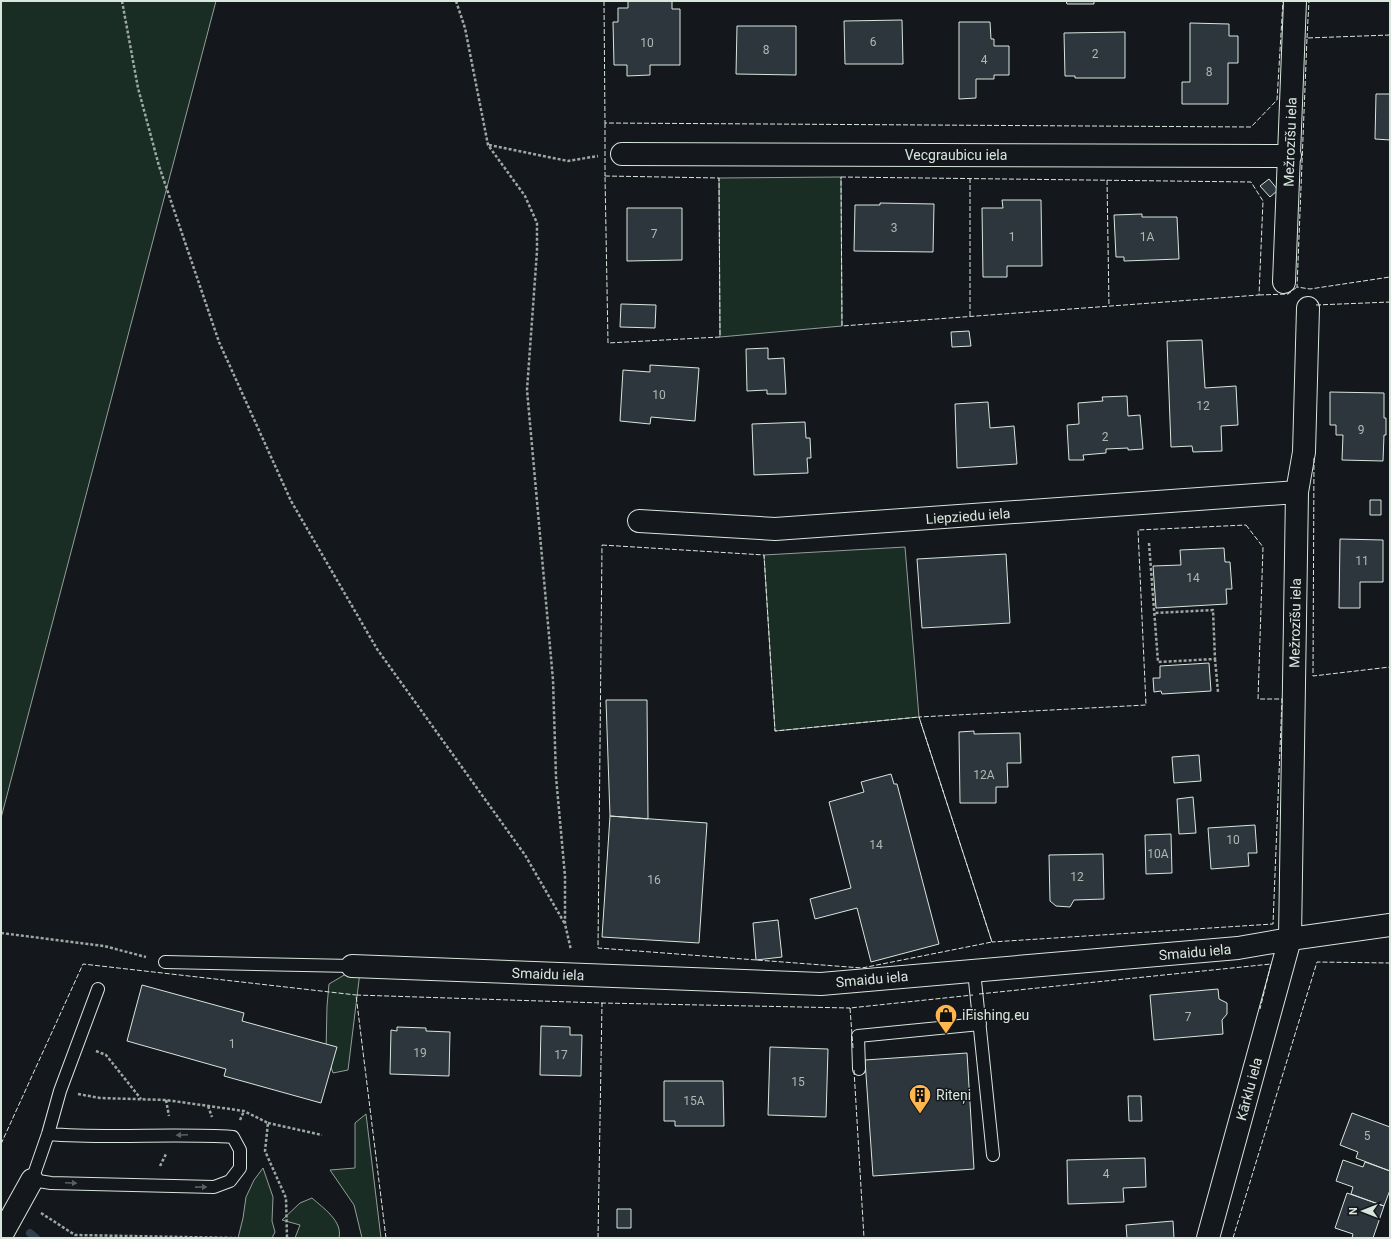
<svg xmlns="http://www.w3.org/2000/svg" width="1391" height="1239" font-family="Roboto,sans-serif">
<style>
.green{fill:#1a2d24;stroke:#939e99}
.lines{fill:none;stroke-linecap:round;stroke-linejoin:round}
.stream{stroke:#2f3f4d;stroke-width:8}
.building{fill:#2c363c;stroke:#d8e6dc}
.service-casing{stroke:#d8e6dc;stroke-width:14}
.minor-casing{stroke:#d8e6dc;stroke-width:24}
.path{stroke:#9da8a2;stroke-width:2.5;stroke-dasharray:3 2;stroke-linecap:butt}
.service{stroke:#14181c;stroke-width:12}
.minor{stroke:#14181c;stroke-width:22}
.fence{stroke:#d8e6dc;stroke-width:1;stroke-dasharray:5 2;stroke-linecap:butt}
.oneway{fill:#59605f}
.labels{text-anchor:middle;stroke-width:3;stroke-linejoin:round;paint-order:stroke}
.number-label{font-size:12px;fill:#adbab4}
.street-label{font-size:14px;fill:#d8e6dc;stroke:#14181c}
.poi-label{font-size:14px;fill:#d8e6dc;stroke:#14181c;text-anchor:start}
</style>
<rect width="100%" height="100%" fill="#14181c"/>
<path class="green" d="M1,1H216L1,818Z
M841,177L842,326L720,337L719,178Z
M905,547L919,717L775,731L764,555Z
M351,971L360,972L348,1070L333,1073L326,1052L327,1006L329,984Z
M366,1114L381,1238H362L354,1205L330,1170L355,1168V1123Z
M263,1168L273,1197L272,1221L275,1232L272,1238H238L243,1218L246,1197L254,1180Z
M312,1198C323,1208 343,1221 339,1238H295L300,1225L282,1220L300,1203Z"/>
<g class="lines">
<path class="stream" d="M30,1233L36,1238"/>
</g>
<path class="building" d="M628,1H672V9H680V65H650V75L627,76V65H614L613,22H618V8H628Z
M1066,1H1094V4H1067Z
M902,20L903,64H845L844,21Z
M959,22H990L991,39H994V46H1009V75H994V79H976V98L959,99Z
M1190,23L1229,24V36H1238V63H1228V104H1182V82H1190Z
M737,26H796V75L736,74Z
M1125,32V78H1075V76H1065L1064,33Z
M1376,94H1390V140L1375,139Z
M1269,179L1278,190L1270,197L1260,186Z
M1002,200H1041L1042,266H1007V277H983L982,208H1003Z
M880,203L934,204L933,252L854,251L855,205H880Z
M627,208H682V260L627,261Z
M1142,214V217H1177L1179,259L1124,261V257H1116L1114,215Z
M621,304L656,305L655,328L620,327Z
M969,331L971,346L952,347L951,332Z
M1202,340L1205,388L1236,386L1238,425L1221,426L1222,451L1193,452L1192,446L1171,447L1167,341Z
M768,348V359L784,358L786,394H767V390L747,391L746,349Z
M650,365L699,368L695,421L651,417L650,424L620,421L623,370L650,372Z
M1330,392L1384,393V418H1386V435H1384L1383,461L1342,460L1343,435H1336V425H1330Z
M1127,396L1128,416L1140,415L1143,449L1128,450V448L1106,449V453L1083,455L1084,460H1069L1067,425L1079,424L1078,403L1103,401L1102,397Z
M988,402L990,428L1014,426L1017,464L957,468L955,404Z
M805,422L806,438H810L811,458H807L808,473L754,475L752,424Z
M1370,500H1381V515H1370Z
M1340,539L1383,540V582H1360V608H1339Z
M1224,548L1225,562H1230L1232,589H1226L1227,604L1156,608L1153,566L1181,565L1180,550Z
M1006,554L1010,623L922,628L917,559Z
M1209,663L1211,691L1162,694L1161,691L1154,692L1153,678H1160V666Z
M606,700H647L648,819L610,816Z
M974,731V734L1020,733L1021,763H1007L1008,787H996V803H960L959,732Z
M1199,755L1201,781L1174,783L1172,757Z
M891,774L894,784H897L939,944L871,962L857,908L815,919L810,899L851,888L829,802L864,792L861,782Z
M1193,797L1196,833L1179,834L1177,799Z
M610,816L707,823L699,943L602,937Z
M1255,825L1257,853H1248L1249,866L1211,869L1208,828Z
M1171,834L1172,873L1146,874L1145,835Z
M1103,854L1104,899L1074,900L1070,907L1056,906L1050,901L1049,855Z
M778,920L782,957L756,960L753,923Z
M142,985L244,1013L242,1021L337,1047L321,1103L224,1076L226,1069L127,1041Z
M1218,989L1219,999L1227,1003V1014L1222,1020L1223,1034L1154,1040L1150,995Z
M541,1026L570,1027V1035H582L581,1076L540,1075Z
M397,1027L426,1028V1031L450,1032L449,1076L390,1074L391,1030L397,1031Z
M770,1047L828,1049L826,1117L768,1115Z
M967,1053L974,1169L873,1176L865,1060Z
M664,1081H723L724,1126H675V1121H664Z
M1128,1096H1141L1142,1121H1129Z
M1352,1113L1390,1127V1171L1356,1158L1358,1152L1340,1145Z
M1145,1158L1146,1187L1123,1188L1124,1202L1068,1204L1067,1160Z
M1343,1160L1363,1167L1365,1162L1390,1171V1190L1384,1206L1351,1194L1353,1187L1336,1181Z
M1347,1193L1384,1206L1373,1238H1352L1353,1234L1335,1228Z
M617,1209H631V1228H617Z
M1173,1221L1174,1238H1127L1126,1225Z"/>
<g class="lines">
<g class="service-casing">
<path id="service" d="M165,962L352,966
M974,971L993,1155
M859,1069L858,1036L980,1024
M48,1134C109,1139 171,1133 233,1137L240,1150V1168L230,1181L214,1187L51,1183L32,1180L48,1134L60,1091L98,989"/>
</g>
<g class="minor-casing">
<path id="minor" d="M622,154L1290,156
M1284,282L1295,1
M639,521L775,529L1297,492
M352,966L821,984L1238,948L1290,939L1390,925
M1,1236L32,1180
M1208,1238L1290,939L1297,492L1304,452L1308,308"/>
</g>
<path class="path" d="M122,1L138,88L159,166L219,342L291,501L377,649L525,855L565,924
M456,1L465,28L488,145L525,196L537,223V251L527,390L553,680L556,777L565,876V924L571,950
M489,145L568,161L598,156
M1149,543L1158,662L1215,659L1213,610L1155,613
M1215,659L1218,692
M1,933L104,946L146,957
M96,1051L106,1055L141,1099
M78,1094L100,1098L166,1100L244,1111L268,1123L265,1151L286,1198L287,1238
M166,1100L169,1116
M208,1106L212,1117
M240,1120L244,1111
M268,1123L322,1135
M160,1166L166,1154
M41,1213L75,1235L236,1238"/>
<use href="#service" class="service"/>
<use href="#minor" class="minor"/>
<path class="fence" d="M604,1L605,123L1251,127L1277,100L1283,1
M1390,35L1307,38L1297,287L1310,289L1390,277
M1307,38L1309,1
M605,123V176
M605,176L719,178L720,337L608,343Z
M841,177L1251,182L1263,201L1259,295L842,326Z
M970,178V316
M1107,180L1109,306
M1259,295L1288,294L1297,287
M1316,305L1390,302
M1314,458L1313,676L1390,667
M1246,525L1263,547L1258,699H1282L1273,924L992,942L919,717L1146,705L1138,530Z
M602,545L764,555L775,731L919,717L992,942L862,968L598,948Z
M979,994L1271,964L1260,1009
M602,1004V1003L850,1008V1010
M853,1048L850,1008L973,995
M854,1070L864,1238
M1,1144L83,964L356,995
M386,1238L356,995L602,1003L598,1238
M1233,1238L1317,962L1390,963"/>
</g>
<defs><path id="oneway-solid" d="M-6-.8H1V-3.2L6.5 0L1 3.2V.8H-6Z"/></defs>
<g class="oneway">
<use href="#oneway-solid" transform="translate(182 1135) rotate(178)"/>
<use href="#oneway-solid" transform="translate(71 1183) rotate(2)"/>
<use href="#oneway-solid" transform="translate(201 1187) rotate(-1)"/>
</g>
<defs>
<g id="shop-pin" transform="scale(1.15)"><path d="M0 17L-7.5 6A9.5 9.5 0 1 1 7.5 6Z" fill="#ffb74d" stroke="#14181c"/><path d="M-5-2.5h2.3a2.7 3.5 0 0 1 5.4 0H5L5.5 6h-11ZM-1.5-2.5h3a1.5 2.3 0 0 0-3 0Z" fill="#111"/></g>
<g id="building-pin" transform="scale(1.15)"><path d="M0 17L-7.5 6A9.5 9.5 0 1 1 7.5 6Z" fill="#ffb74d" stroke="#14181c"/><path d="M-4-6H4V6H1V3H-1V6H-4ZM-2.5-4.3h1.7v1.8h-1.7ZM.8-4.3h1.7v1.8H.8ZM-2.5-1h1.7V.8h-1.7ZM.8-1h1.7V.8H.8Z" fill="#111"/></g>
</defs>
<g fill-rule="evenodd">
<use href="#shop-pin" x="946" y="1015"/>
<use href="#building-pin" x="920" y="1095"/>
</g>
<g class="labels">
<g class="number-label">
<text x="873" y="46">6</text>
<text x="647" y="47">10</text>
<text x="766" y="54">8</text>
<text x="1095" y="58">2</text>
<text x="984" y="64">4</text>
<text x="1209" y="76">8</text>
<text x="894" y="232">3</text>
<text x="654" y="238">7</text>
<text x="1012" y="241">1</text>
<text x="1147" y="241">1A</text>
<text x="659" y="399">10</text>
<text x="1203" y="410">12</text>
<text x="1361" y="434">9</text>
<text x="1105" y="441">2</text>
<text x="1362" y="565">11</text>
<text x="1193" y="582">14</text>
<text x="984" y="779">12A</text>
<text x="1233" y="844">10</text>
<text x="876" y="849">14</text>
<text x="1158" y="858">10A</text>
<text x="1077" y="881">12</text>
<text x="654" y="884">16</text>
<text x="1188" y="1021">7</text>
<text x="232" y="1048">1</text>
<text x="420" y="1057">19</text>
<text x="561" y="1059">17</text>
<text x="798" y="1086">15</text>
<text x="694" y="1105">15A</text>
<text x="1367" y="1140">5</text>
<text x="1106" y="1178">4</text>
</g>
<g class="street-label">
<text transform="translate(1290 142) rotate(-88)" y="5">Mežrozīšu iela</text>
<text x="956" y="160">Vecgraubicu iela</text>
<text transform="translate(968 516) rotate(-4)" y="5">Liepziedu iela</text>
<text transform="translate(1295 623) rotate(-89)" y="5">Mežrozīšu iela</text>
<text transform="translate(1195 952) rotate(-5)" y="5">Smaidu iela</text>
<text transform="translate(548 974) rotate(2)" y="5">Smaidu iela</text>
<text transform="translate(872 979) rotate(-5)" y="5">Smaidu iela</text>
<text transform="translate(1249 1089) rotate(-75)" y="5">Kārklu iela</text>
</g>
<g class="poi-label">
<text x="962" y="1020">iFishing.eu</text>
<text x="936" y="1100">Riteņi</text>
</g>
</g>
<rect width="1391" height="1239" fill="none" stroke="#d8e6dc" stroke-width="4"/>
<g transform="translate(1363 1211) rotate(270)" stroke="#14181c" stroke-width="3" paint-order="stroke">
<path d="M0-3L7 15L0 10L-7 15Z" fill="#d8e6dc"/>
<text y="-6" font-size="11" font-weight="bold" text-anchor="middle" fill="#d8e6dc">N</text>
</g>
</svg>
